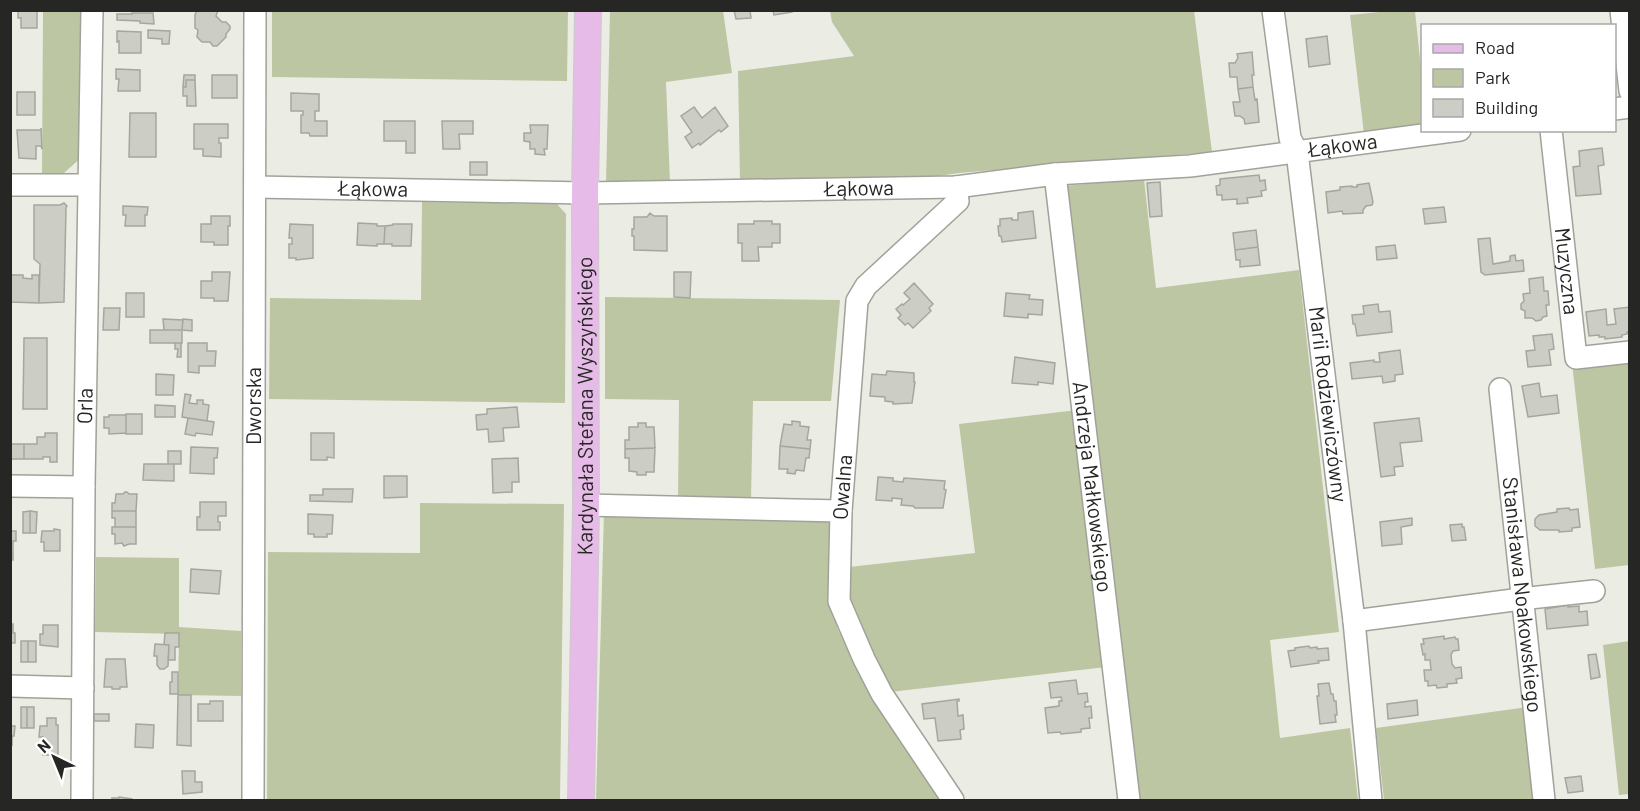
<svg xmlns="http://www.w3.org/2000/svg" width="1640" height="811" font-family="Barlow,sans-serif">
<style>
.green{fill:#bdc6a3}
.building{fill:#cccec5;stroke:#a5a79f;stroke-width:1.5}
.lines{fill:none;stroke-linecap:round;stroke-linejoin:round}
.minor-casing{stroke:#a0a29a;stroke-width:24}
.major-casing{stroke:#cbcbca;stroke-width:28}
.minor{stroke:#fff;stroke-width:21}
.major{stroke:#e6bbe8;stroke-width:26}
.labels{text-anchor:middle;stroke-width:6;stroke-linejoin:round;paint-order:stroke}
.street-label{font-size:21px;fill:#262724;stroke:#fff}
</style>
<rect width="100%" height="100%" fill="#ebede4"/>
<path class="green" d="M43,11H85L83,156L64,173L42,174Z
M272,11H568L567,81L272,77Z
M610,11H723L732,73L666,82L670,183H606Z
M830,11H1194L1212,152L959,173L904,181L740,182L738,71L854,56L832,22Z
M1389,11H1415L1422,78V128L1364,134L1350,15Z
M1144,179L1156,288L1299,270L1339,632L1270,640L1280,738L1350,728L1358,800H1140L1063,186Z
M422,202L557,204L566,214L565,403L269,399L270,298L421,300Z
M605,297L840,300L831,401H753L751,500H678L679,400L605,399Z
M1629,357V565L1595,569L1572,363Z
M1077,410L1106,667L890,692L859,631L847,592L849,567L975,553L959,424Z
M420,503L564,504L560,800H267L268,552L420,553Z
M604,512L832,517L828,591L838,630L881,701L947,800H596Z
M96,557L179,558V627L241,631V696L178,695L179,634L95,632Z
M1629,641V794L1619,795L1603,645Z
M1528,707L1539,800H1384L1376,728Z"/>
<path class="building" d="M18,10H37V28H21V18H18Z
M197,10H218L216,16L222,22H226L230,26V29L226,34V37L217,46H213L210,42H202L197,37L198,30L195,28V15Z
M734,10H750L751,18L736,19Z
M773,10H792V12L774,15Z
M132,13H153L154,24L140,23V21L117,20V14H132Z
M148,30L170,31L169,44H162V39L148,38Z
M117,31L141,32V53H119V41L117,42Z
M1327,36L1330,64L1309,67L1306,39Z
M1252,52L1254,75H1252L1253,87L1238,89L1237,77H1230L1229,63H1235L1238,58L1237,54Z
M116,69L140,70V91H118L119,79H116Z
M184,75H195V80H186V87H183Z
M212,75H237V98H212Z
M186,80H195L196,106H187V96H183V87H186Z
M1253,87L1255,100L1257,99L1259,122L1245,124L1244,119L1240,116H1235L1233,102H1240L1238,89Z
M17,92H35V115H17Z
M291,93L319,94V111H315V121H327V136H310L309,133H301V115H303V111H291Z
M694,107L702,118L715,107L728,126L721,132L719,130L700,145L699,143L692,148L685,137L692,132L681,116Z
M130,113H156V157H129Z
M384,121H415V153H406V141H384Z
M442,121H473V134H459L460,149H443Z
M194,124H228V138H219V143H221V157L203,156V149H194Z
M530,125H548L547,149H544L545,155L535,154V149H530V142L524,141V133H531Z
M41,128L42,149L41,146H36V159L19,158L17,130H41Z
M1602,148L1604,165L1598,166L1601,194L1576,196L1573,167L1580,166L1579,151Z
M470,162H487V175H470Z
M1259,175L1260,181L1265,180L1266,190L1261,191L1262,196L1247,198L1248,203L1237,204V199L1222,200V195H1217L1216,186L1220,185V179Z
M1160,182L1162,216L1150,217L1147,183Z
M1369,183L1373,202L1372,205L1366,206L1363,210V213L1343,214L1342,211L1328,213L1326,192L1340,190V187L1352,186V187H1357V185Z
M64,203L67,206L66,208L64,302L39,303L40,264L34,259V205H60Z
M123,206L148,207L147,215H145V226H125L126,215H123Z
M1444,207L1446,222L1425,224L1423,209Z
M1033,211L1036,238L1002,242L1001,236H999L998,226H1000V219L1012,218V220H1018V213Z
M650,213L654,216H667V251L634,250V236H632V229H634V217H647Z
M211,216H230V226H228V245H214V242H201V224H211Z
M754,221H772V224H780V243H772V247H758L759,261H742V243H738V224H754Z
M358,223L377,224V226H385L384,244H377V246L357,245Z
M290,224L313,225V258L296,260V258H289V244H292V238H289Z
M393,224H412L411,246H392V244H384L385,226L393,225Z
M1256,230L1258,247L1235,250L1233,233Z
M1490,238L1493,264L1510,261V256L1515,255L1516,261L1523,260L1524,271L1485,275L1481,272L1478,239Z
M1395,245L1397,258L1377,260L1376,247Z
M1258,247L1260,265L1240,267V260H1236L1235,250Z
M212,272H230L228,301H214V298H201V281H212Z
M674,272H691L690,298L674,297Z
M10,275H23V278L32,279V275H39V303L10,302Z
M1543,277L1544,291H1548L1549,305H1546L1547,316L1543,317L1541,320L1536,321L1532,318H1525V311L1521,309V304L1524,301L1523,294L1530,293L1529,279Z
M914,283L933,304L929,308L931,311L913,328L908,323L905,325L898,318L901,315L896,309L902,304L903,305L910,299L904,293Z
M126,293H144V317H126Z
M1006,293L1030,295L1029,299L1043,300L1042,315L1028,314V318L1004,316Z
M1378,304L1379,312L1390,311L1392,332L1357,336L1355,324H1353L1352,315L1364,314L1363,306Z
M1630,307V332H1627V334L1622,335V337L1605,339V337H1599V335L1589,336L1586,312L1606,309L1607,325L1616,324L1614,309Z
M104,308H120L119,330H103Z
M163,319L183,320L182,330H164Z
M183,319L192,320V331L182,330Z
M150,330H182V343H150Z
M1552,334L1554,349L1549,350L1551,365L1528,367L1526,351L1535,350L1533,336Z
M24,338H47V409H23Z
M175,343H181V357H177L178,349H175Z
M188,343H207V351H216L215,366H199V373L188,372Z
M1400,350L1403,374L1395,375V381L1383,383L1382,376L1352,379L1350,363L1374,360V362H1380L1379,353Z
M1015,357L1055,363L1053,384L1038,382V385L1012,383Z
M887,371L914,373V382H915L912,403L893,404V402L885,401V397L870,396L872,374L886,375Z
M156,374L174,375L173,395H156Z
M1539,383L1541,397L1557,395L1559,413L1528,417L1522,386Z
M185,394L191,395L189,403L197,404V400H203V404L209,405L207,421L182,417Z
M155,405L175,406V417H155Z
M517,407L519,427L503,428L504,441L489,442L488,429L477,430L476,415L487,414V409Z
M126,414H142V434H126Z
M109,415H126V433L109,434V428H104V417H109Z
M188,418L214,422L212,435L196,433L195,436L185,434Z
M1419,418L1422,441L1400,443L1403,466L1394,467L1395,475L1381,477L1374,423Z
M792,421L800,422V426L809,427L807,440H811L810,449L780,446L784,424L792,425Z
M638,423H646V427H654L655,448L625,449V440H629V427H638Z
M45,433H57V462H50V457H43V459H24V444H37V437H45Z
M311,433H334V458L327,457V460H311Z
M10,437L11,444H24V459H10Z
M780,446L810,449L809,458H806L804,471L796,470L795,474L787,473L788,469H779Z
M191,447L218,448L217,458H214V474L190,473Z
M655,448L654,472H646V475H637V472L629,471V458H625V449Z
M168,451H181V464H168Z
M518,458L519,482H512V492L493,493L492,459Z
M144,464H174V481L143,480Z
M384,476H407V497L384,498Z
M878,477L893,478V481L903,482L904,478L945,481L944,489L946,490L943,508H915L913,506L901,505L902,499L892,498V501L876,500Z
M323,489H353L352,502L310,501V495H323Z
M125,492H127L129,494H137L136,511H112V503H115L116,494H123Z
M200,502H226V516H218V522H220V530H197V517H200Z
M1569,508L1570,510L1578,509L1580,527L1572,528V531L1559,532V530H1540L1535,526V519L1539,515L1557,512V509Z
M30,511L37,512L36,533H30Z
M30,511V533H23V512Z
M112,511H136V527H115V518H112Z
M308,514L333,515L332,534H327V537H314V534H308Z
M1412,518V525L1401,527L1402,544L1382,546L1380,522Z
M1462,524V527H1464L1466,540L1452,541L1450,525Z
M112,527H136V544H129L124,546L122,543L115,544V534H112Z
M54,529L60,530V551H44V542H41L42,531H54Z
M10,531H16V541H13V560H10Z
M191,569L221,571L219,594L190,592Z
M1568,605V607L1579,606V612L1587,611L1588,625L1547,629L1545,609Z
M10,624H13V633H15V643H10Z
M43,625H58V647L40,645V634H43Z
M165,633H179V647H175V660H168L169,645H164Z
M1444,636V639L1455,637L1456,639H1458L1459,650L1453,651L1451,655L1452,664L1455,668L1461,667L1462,678L1456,679L1457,683L1447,684V687L1437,688L1436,685L1428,686V681H1425L1424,670H1431L1430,660H1425V654L1423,655L1421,644H1424L1423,639Z
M21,641H28V662H21Z
M28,641H36V662H28Z
M155,644L169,645L168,666L164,669H160L157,665V656H154Z
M1309,646L1310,648L1317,647V649L1328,648L1329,660L1318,661L1319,663L1291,667L1288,651L1295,650V648Z
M1596,654L1600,677L1591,679L1588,655Z
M106,659H125L127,687H120V689H112V687H104Z
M172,672H178V694H170V682H172Z
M1076,680L1078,694L1087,693L1088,702H1085V707L1091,706L1092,718H1089L1090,728L1081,729V732L1061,734L1060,732L1048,733L1045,708L1059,706V701H1062L1061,697L1051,698L1049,683Z
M1329,683L1331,694H1333L1334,701H1336L1337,715H1335L1336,722L1320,724L1317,696H1319L1318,684Z
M178,695H191V746L177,745Z
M959,699V701H957L958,716L963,715L964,729L960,730L961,739L938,741L935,718L924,719L922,704Z
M1417,700L1418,715L1388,719L1387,704Z
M210,701H223V721H198V704H210Z
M21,707H27V728H21Z
M27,707H34V728H27Z
M94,714H109V721H94Z
M47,718H56V725H58V755H43V737H39L40,726H47Z
M136,724L154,725L153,748L135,747Z
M10,726H15L14,736H12V746Z
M182,771H195V782H202V792L183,794Z
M1581,776L1583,791L1568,793L1565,778Z
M119,797L132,799V800H112V798H119Z"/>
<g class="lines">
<g class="minor-casing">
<g id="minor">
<path id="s1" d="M1273,10L1290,138L1297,152L1354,621L1371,800"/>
<path d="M1621,10L1630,91"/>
<path d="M1614,109L1630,107"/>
<path id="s2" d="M1551,130L1576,358L1630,352"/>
<path id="s3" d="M1055,174L1129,800"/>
<path d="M10,185H88"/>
<path id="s4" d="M255,187L585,193L956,187L1055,174L1190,166L1460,130"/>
<path id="s5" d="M1500,389L1544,800"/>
<path d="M10,486L84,487"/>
<path d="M586,505L841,511"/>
<path d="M1354,621L1521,599L1594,591"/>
<path d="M10,686L83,688"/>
<path id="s6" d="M82,800L84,487L92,10"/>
<path id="s7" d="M253,800L255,10"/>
<path id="s8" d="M953,800L882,694L864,659L839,601L841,511L857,301L866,286L958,201L956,187"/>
</g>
</g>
<g class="major-casing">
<g id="major">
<path id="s9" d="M581,800L586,505L585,193L588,10"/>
</g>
</g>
<use href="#minor" class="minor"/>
<use href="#major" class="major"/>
</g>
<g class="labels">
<g class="street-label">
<text dy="7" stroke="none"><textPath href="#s4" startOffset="1090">Łąkowa</textPath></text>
<text dy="7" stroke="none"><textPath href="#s4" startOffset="118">Łąkowa</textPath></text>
<text dy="7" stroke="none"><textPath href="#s4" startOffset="604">Łąkowa</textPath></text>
<text dy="7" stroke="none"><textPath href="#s2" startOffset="142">Muzyczna</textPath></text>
<text dy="7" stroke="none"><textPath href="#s1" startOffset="399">Marii Rodziewiczówny</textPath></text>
<text dy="7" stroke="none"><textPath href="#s6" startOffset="394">Orla</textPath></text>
<text dy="7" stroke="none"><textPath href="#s7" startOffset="394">Dworska</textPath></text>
<text dy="7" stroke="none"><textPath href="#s9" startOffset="394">Kardynała Stefana Wyszyńskiego</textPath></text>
<text dy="7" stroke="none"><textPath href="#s3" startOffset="315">Andrzeja Małkowskiego</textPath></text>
<text dy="7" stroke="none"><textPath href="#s8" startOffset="344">Owalna</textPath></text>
<text dy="7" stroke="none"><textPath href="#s5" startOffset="207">Stanisława Noakowskiego</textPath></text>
</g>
</g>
<rect width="1640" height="811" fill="none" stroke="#262724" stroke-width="24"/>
<rect x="1421" y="24" width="195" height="108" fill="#ffffff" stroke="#a8a9a7" stroke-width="1.5"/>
<rect x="1433" y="44" width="30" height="9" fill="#e6bbe8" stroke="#a8a9a7" stroke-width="1.5"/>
<text x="1475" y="54" font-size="18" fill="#262724">Road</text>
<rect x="1433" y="69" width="30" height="18" fill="#bdc6a3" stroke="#a8a9a7" stroke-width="1.5"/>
<text x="1475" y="84" font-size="18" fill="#262724">Park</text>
<rect x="1433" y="99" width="30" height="18" fill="#cccec5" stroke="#a8a9a7" stroke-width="1.5"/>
<text x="1475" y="114" font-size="18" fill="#262724">Building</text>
<g transform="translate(54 757) rotate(317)" stroke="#ffffff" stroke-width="4.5" paint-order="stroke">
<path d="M0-4.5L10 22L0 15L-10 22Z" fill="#262724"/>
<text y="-9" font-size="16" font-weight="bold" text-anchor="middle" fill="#262724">N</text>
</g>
</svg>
